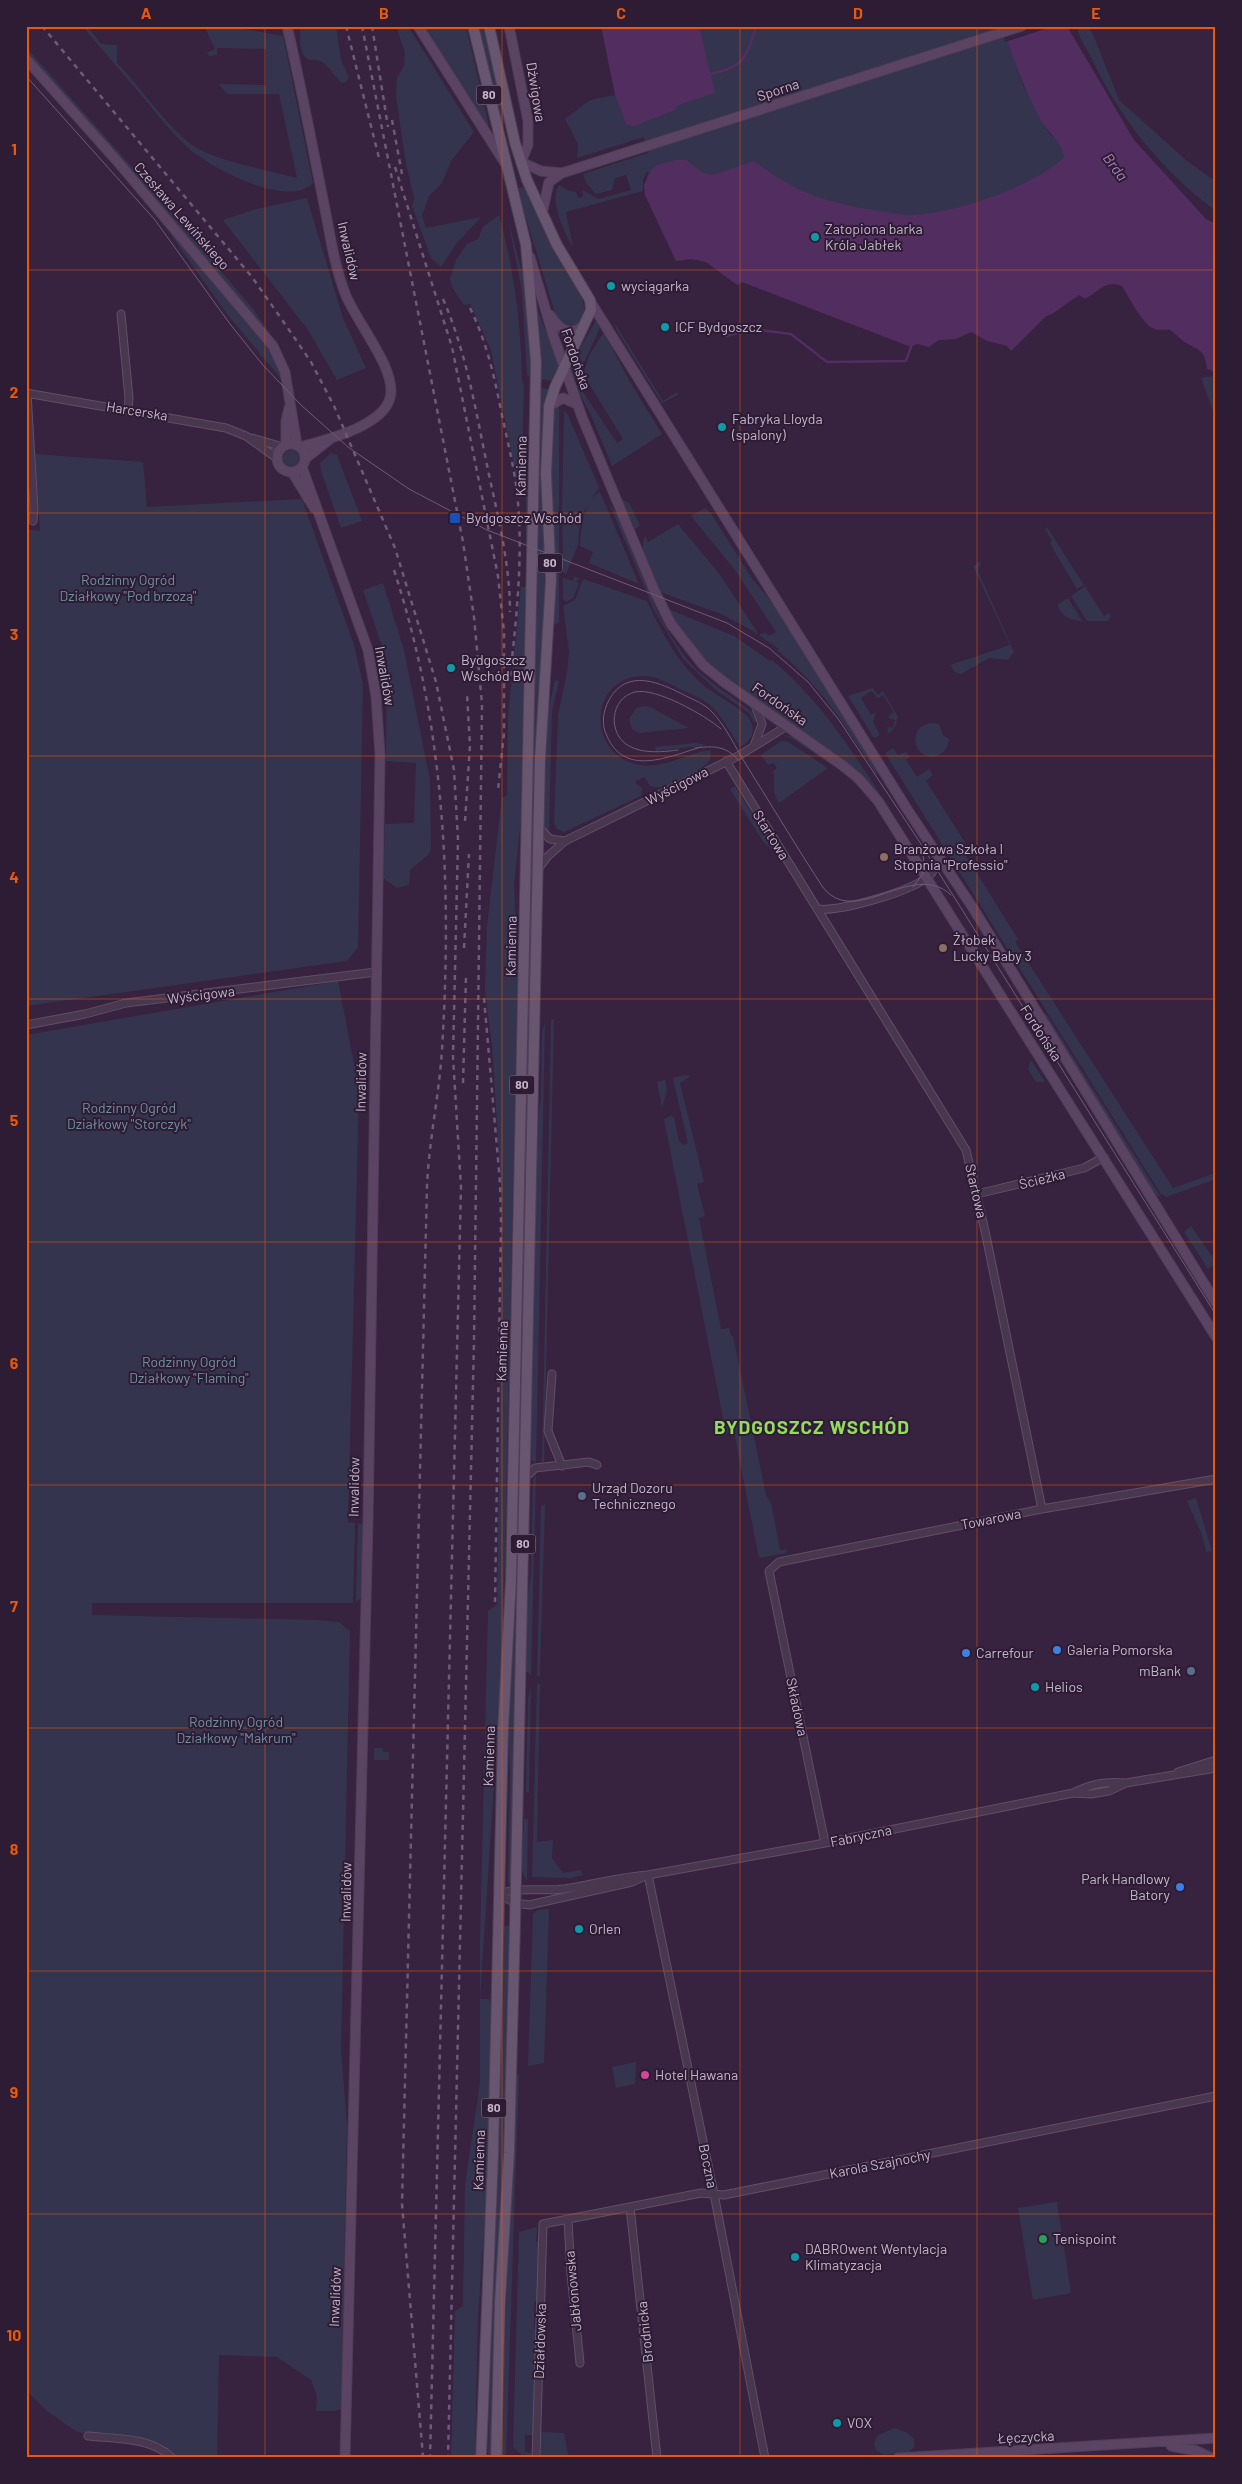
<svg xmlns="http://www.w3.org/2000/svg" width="1242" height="2484" font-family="Barlow,sans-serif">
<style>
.green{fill:#35344f}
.water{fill:#512e5f}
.pier{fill:#372240}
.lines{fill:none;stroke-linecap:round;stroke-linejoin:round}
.stream{stroke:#512e5f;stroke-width:2.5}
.street-casing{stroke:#604f67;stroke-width:9}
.secondary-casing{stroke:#4e3d55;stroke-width:11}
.primary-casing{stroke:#4e3d55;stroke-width:12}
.street{stroke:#48374f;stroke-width:7}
.secondary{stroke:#5b4463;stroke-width:9}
.primary{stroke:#68556f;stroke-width:10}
.tram{stroke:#705a79;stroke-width:1}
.rail{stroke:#705a79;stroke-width:2.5;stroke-dasharray:5 5;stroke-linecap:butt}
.grid{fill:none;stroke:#e8590c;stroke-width:1;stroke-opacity:0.55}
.culture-dot{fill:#0f9aa8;stroke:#2d1c34;stroke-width:2}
.transit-dot{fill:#1a4fb4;stroke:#2d1c34;stroke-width:2}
.education-dot{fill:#8d6e63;stroke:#2d1c34;stroke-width:2}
.service-dot{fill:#5c6f8a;stroke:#2d1c34;stroke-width:2}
.shop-dot{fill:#3f7fe0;stroke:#2d1c34;stroke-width:2}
.hotel-dot{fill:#d1479c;stroke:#2d1c34;stroke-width:2}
.leisure-dot{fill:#2e9e5b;stroke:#2d1c34;stroke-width:2}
.labels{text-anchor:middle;stroke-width:4;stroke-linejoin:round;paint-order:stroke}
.shield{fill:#2d1c34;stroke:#97869d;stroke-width:1}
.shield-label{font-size:12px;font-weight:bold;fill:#c4b3ca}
.street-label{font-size:14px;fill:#c4b3ca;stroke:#2d1c34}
.poi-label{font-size:14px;fill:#c4b3ca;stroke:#2d1c34;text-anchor:start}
.park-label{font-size:14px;fill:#7090a2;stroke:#2d1c34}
.water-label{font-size:15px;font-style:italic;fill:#a780b8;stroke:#2d1c34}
.district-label{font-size:19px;font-weight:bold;letter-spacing:1px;fill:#94dc5c;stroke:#2d1c34}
.neatline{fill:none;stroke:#e8590c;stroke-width:2}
.grid-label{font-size:16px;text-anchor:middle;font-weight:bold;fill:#e8590c}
</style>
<rect width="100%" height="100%" fill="#372240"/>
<path class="green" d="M82,26H87L101,44L117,45V63C141,87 168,129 195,147C217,161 271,171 297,178L279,94H227L219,84L266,85V49L217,48V55L209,56L207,53L215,49L204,26H228L283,36L313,183C288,210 206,166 185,145C171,132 159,117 147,102C126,77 104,52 82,26Z
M299,26H336L341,60L349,77L346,82L342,83C330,73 327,57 309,60C297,53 302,38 299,26Z
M396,26H408L474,132L451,161L442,183L429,196L422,216L426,228L481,217L456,244L441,267L431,258L412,206L414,198L406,164L396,96L397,78L404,66L405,52Z
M425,26H466L489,126L486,127Z
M478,26H484L504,116V128L501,122Z
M684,26H1002L1023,85L1049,133L1062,146L1064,157L1072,170L933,234L703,174L698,170L651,190L648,203L644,185L649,172H647L643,179V191L566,212L573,247C565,233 548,200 559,185L569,191L576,192L578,198L583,197V190L598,199L631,190L626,175L615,178L612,190L596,194L586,183L583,174L648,153L644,137L577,158L578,144L565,119L590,100L615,95L619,103Z
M1077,26H1088L1093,34L1119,100L1186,160L1216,182V211C1161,170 1120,119 1091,57C1086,47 1078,38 1077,26Z
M26,47L169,209L253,309L272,336L26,53Z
M525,186C535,210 545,233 558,256C566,271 582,289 584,307C586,319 579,327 568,328L558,321L555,313L517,189Z
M307,198L343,318L366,368L337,380L308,330L223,220L256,209Z
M499,215C514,270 521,323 522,380L524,386L521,500L491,350L470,304L464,305L453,289L450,279L456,260L467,244L478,239L483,227Z
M508,219L524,280L532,379L527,375L522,292Z
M173,233L266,344L279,367L282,380L227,314L171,235Z
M537,307L559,367L552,381L540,379Z
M596,320L600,328L578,375L574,380L569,368Z
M614,322L663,401L677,392L678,395L662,403L617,331Z
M604,332L630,382L662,434L612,466L591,415L575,385L579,386L617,443L623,439L583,374L590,354Z
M1213,376L1216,377V419L1201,378Z
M540,388L549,389L544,410L542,441L546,573L535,765L511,1886L508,1881L510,1778L508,1713Z
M559,403V623L554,624L555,549L551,474L553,410Z
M566,411L599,487L580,518L578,545L566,574L563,573L562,508L564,413Z
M283 458a8 8 0 1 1 16 0a8 8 0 1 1-16 0Z
M331,453L337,455L362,521L341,528L321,471L320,463Z
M35,454L143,462L147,507L302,499L354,645L363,684L358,947L347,961L26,1006V529L40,531Z
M526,463L529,479L521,819L514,884L518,961L503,1645L480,1999H489L492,2016L488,2175L478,2315L475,2458H451L455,2311L463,2306L465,2185L480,2082V1940L488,1611L497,1604L503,1217L492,1045L485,990L487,926L502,797L507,796L508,716L521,587H526Z
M600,492L639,584L589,563L593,552L580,546C581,529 583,501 600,492Z
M622,499L630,504L640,526L635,529Z
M609,503L617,514C638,563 658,629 695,668C712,685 734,697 753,713L757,721L754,722L749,713L717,691L683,659L654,610Z
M705,508L710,512L751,577L774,605L878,773L876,774C846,727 822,687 778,651L779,649L753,631L721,614L660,592C653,576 637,552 645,536L648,542L678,524L721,576L759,635L766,633L769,636L776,632L735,570L691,516Z
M1043,521L1084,585L1077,589L1053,549L1050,542L1052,541L1045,529L1047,527Z
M981,561L978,571L1014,652L1008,660L989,658L961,674L955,672L950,665L1010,645L973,566Z
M571,575L581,579L577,580V582L579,583L573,598L566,602L563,599V578L573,581L574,576Z
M583,579L647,601C662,633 679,666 707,688C719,697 743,709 750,720C757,733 750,742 740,747C732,735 724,720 714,709C705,699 690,694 678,688C668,683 658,677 646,676C590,673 583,755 640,765C664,769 687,753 711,750L710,760C701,771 666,792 650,786L644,777L635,782L642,788L641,796L564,832L557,829L554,823L558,715L567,673L569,652L563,606L575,600Z
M383,583L404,650L430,780L431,849L428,855L410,870L409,885L397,888L383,878L385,824L414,823L416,763L386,761L387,661L363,590Z
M1085,586L1104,616L1109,613L1111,616L1108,621H1087L1071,596Z
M1068,598L1082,621C1068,620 1064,617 1057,605Z
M668,609L734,636L770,661L772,660C818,698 848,745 880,794L879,795C822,730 699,687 668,609Z
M555,680L559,681L552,711L549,833L545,829L543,815L546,721Z
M873,688L878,695L883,691L898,717L895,727L889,734L887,727L893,728L895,720L889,718V716L894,712L883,695L878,698L871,691L861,698L871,715L876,712L873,722L880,735L874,738L848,696Z
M645,706L650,707L689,728L639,733L632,729L629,719L636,708Z
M935,723L939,724L943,735L949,739C948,746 945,752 939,755C914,766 903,722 935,723Z
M782,735L794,737L851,778L793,739Z
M781,741L788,742L828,768L779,803C770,789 776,784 773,771L777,768L773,763L768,765L761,755Z
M696,743L707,745L656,751L655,747Z
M893,748L898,755L906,752L910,757L906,760L917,777L929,769L933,775L926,781L966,844L961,848L1018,939L1015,942L1173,1188L1216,1173V1179L1166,1197L1161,1194L885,753Z
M735,786L775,850V851L764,843L730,789Z
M338,981L359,1089L348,1522L355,1523L353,1603H92V1615L316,1620L339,1622L350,1631L341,2049L347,2124L341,2409L335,2411H316L317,2396L311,2380L277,2357L219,2355L217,2458H178L160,2443L77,2432L47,2411L26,2390V1035Z
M1045,1012L1162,1199L1153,1192L1044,1016Z
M554,1019L544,1464H542L551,1020Z
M545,1024L536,1463L530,1459L529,1453L536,1137L541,1097L542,1031Z
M1031,1060L1045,1082H1036L1028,1069Z
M684,1075L691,1076L680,1083L704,1182L697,1184L705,1216L699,1218L721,1329L729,1328L731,1336H733L766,1495L771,1503L780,1550L787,1549L786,1553L759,1558L734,1432L726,1433L664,1119L671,1115L674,1118L679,1141L684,1145L688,1143L673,1078Z
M665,1080L667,1091L662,1108L657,1082Z
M1191,1226L1216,1262L1215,1264L1208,1269L1184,1232Z
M536,1474L531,1675L526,1671L525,1664L526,1610L531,1573L533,1480Z
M1196,1498L1212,1551L1206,1552L1202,1535L1187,1501Z
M545,1504L540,1676H537L541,1506Z
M358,1523L363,1525L362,1592L360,1599L356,1602Z
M537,1684H540L537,1842L553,1840L552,1858L563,1873L581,1870L583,1875L571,1878L532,1877Z
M531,1687L529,1793L526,1792L528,1699Z
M374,1748H383V1752H389V1760H374Z
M524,1819H528L527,1881L521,1869Z
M549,1909L544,2063L528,2066L533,1914L538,1910Z
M502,1926H510L504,2170L494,2343L491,2458H488L490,2377L488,2336Z
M636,2062L635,2084L616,2088L612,2067Z
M516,2074L519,2075L506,2458H502L500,2451Z
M1057,2202L1071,2293L1033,2300L1018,2208Z
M537,2227L536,2241L539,2242L538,2298L534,2302V2328L536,2332L533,2435H525V2452L533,2453L535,2458H525L513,2447L519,2232Z
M894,2428L906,2432L914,2439V2447L909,2452L884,2455L876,2450L874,2444L877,2436Z
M541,2432L564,2433L569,2458H541Z"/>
<path class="water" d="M601,26H699L715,93L678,105L675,110L634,126L627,125L615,95Z
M1002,26H1067L1134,140L1206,219L1216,224V372L1207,369C1205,347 1197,351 1182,340C1178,337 1174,332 1170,330C1165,329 1159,331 1154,329C1142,324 1129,297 1122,286C1104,280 1099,292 1085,299L1079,295L1052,314L1046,316L1011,351L1007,346L987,341L971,332L956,339L939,340L929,347L917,344L911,347L742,282L737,285L706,262L691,259L676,261L645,195L644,185L651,170L657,165L676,160H686L703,173L713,175L754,161C798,194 825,203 880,211C890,212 903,216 914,215C942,213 969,205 995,196C1019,186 1046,175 1064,157C1061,141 1048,133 1040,119C1024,89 1013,58 1002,26Z"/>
<path class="pier" d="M1000,26H1054L1005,42Z"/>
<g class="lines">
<path class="stream" d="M710,74C743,68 747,57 756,26
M726,336L753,329L791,334L827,362L906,361L911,347"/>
<g class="street-casing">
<path id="street" d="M121,314L129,398L128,410
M26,393L226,428L246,436L278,459
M27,393L34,509L33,521
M252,438L283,447
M754,746L762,724L755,705
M726,761L966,1150L985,1231L1042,1509
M538,827L550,839L565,841
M538,869L547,857L565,841L740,755L787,726
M817,909C840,912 915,891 931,874C935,869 936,862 938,856
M26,1025L85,1014L126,1003L376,972
M977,1194L1084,1168L1104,1157
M552,1374L548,1431L562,1466
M525,1478L535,1468L589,1462L597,1465
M1178,1772L1216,1760
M1073,1793C1091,1784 1105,1781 1125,1783
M825,1843L769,1571L779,1562L1042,1509L1216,1479
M648,1875L714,2194L765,2458
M499,1894C521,1886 541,1892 564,1889C592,1885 619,1877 648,1875L825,1843L1073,1793L1091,1794L1109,1791L1126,1783L1216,1768
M499,1894L515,1903L529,1905L632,1882L643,1877
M630,2207L657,2458
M568,2220L571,2274L580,2363
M88,2436C115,2439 152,2437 172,2458
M536,2458L543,2224L701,2193L724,2195L1216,2096"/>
</g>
<g class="secondary-casing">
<path id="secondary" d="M287,26C301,85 312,145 324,204C330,234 334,265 345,293C355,321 398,370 390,398C382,427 325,440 300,447
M418,26L505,163
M509,26L528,121V145L521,162L541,171L562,173
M26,59L117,161L273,346L285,372L297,445
M542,214L549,182L562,173L1022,26
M530,257L553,335L582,417L654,590L671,624L703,665L724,682L842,765L858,778L878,801L1216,1337
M590,301L907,809L973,908L1216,1303
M550,315C558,328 570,339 584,325
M549,406L563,398L577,404
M277 458a14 14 0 1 1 28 0a14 14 0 1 1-28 0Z
M286,445V421L289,408
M305,459L329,440
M302,467L368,650L376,696L380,755L368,1521L345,2458
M292,472L314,508
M1171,2446L1197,2451L1212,2458
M898,2458L1216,2438"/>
</g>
<g class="primary-casing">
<path id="primary" d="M473,26L526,245L536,362L511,1579L503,1730L493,2156L481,2458
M489,26L515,143L527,180L557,245L590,300L591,310L555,387L549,406L546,474L551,580L540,759L515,1924L509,2153L500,2302L496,2458"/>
</g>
<use href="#street" class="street"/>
<use href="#secondary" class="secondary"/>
<use href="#primary" class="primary"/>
<path class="tram" d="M26,76L155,220L230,324L262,364L301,405L348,447L409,489L487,530L727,623L769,648L808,682L839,720L919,841L1216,1315
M701,747C670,756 625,778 607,736C601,725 603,711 609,700C627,667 661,683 686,696C694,700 705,704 712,712C726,726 736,749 747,766C772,806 796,846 822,886C855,931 912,858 951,895
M695,748C712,746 726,745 738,760
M678,750C662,752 644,754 629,746C607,734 610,698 635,692C655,687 705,715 721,729
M913,887L924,872L923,851"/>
<path class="rail" d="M42,26L252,277L285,324L311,362L334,406L395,548L436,682L454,770L458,840L453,1057L461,1187L430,2458
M346,26L380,162
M362,26L463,542L474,617L482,704L474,1341L448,2458
M372,26L388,127
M392,120L402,174
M395,167L452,347L498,576L504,632V733L498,790
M443,299C467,354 476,412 488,470C498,517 510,564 510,612
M470,308C488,345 495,380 503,420C509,448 516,475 518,503C523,561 516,620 510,678
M394,570C445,727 452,886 442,1050C439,1096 429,1140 427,1186L402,2204L423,2457
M465,821L470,745L467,694
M464,948L469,854
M484,998L500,1183L501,1222L495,1602
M463,1083L466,976"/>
</g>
<path class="grid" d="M265,26V2458M502,26V2458M740,26V2458M977,26V2458M26,270H1216M26,513H1216M26,756H1216M26,999H1216M26,1242H1216M26,1485H1216M26,1728H1216M26,1971H1216M26,2214H1216"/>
<g class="culture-dot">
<circle cx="815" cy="237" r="5"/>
<circle cx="611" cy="286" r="5"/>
<circle cx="665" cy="327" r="5"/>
<circle cx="722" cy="427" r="5"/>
<circle cx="451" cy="668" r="5"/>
<circle cx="1035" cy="1687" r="5"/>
<circle cx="579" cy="1929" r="5"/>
<circle cx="795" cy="2257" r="5"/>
<circle cx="837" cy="2423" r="5"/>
</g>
<rect class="transit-dot" x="449" y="512" width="12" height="12" rx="2.5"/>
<g class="education-dot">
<circle cx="884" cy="857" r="5"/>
<circle cx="943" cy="948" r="5"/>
</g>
<g class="service-dot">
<circle cx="582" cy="1496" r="5"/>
<circle cx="1191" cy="1671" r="5"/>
</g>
<g class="shop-dot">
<circle cx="1057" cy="1650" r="5"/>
<circle cx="966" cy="1653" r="5"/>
<circle cx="1180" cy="1887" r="5"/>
</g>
<circle class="hotel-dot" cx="645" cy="2075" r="5"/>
<circle class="leisure-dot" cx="1043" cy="2239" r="5"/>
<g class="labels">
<g class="shield">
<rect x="476.5" y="85.5" width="25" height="19" rx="4"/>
<rect x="537.5" y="553.5" width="25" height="19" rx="4"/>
<rect x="509.5" y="1075.5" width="25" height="19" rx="4"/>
<rect x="510.5" y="1534.5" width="25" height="19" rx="4"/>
<rect x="481.5" y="2098.5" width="25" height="19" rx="4"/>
</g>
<g class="shield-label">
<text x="489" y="99">80</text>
<text x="550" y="567">80</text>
<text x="522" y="1089">80</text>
<text x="523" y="1548">80</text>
<text x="494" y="2112">80</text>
</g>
<g class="street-label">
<text transform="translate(778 90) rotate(-18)" y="5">Sporna</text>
<text transform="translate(536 92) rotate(81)" y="5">Dźwigowa</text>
<text transform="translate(182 216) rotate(49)" y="5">Czesława Lewińskiego</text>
<text transform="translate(349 251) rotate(77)" y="5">Inwalidów</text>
<text transform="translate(576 359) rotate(71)" y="5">Fordońska</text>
<text transform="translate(137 411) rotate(9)" y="5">Harcerska</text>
<text transform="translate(521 466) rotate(-89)" y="5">Kamienna</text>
<text transform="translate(385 676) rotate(80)" y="5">Inwalidów</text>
<text transform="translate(780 704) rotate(35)" y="5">Fordońska</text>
<text transform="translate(677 786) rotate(-27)" y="5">Wyścigowa</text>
<text transform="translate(771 835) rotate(58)" y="5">Startowa</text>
<text transform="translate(511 946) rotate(-89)" y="5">Kamienna</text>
<text transform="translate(201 995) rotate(-7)" y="5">Wyścigowa</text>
<text transform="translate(1041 1033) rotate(57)" y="5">Fordońska</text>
<text transform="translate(361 1082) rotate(-89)" y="5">Inwalidów</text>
<text transform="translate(1042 1179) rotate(-14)" y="5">Ścieżka</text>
<text transform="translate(976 1191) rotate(77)" y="5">Startowa</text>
<text transform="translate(502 1351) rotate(-88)" y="5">Kamienna</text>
<text transform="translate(354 1487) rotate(-89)" y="5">Inwalidów</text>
<text transform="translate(991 1519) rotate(-11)" y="5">Towarowa</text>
<text transform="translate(797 1707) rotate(78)" y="5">Składowa</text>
<text transform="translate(489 1756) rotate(-88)" y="5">Kamienna</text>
<text transform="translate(861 1836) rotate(-12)" y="5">Fabryczna</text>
<text transform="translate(346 1892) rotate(-89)" y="5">Inwalidów</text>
<text transform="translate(479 2160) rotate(-88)" y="5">Kamienna</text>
<text transform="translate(880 2164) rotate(-11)" y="5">Karola Szajnochy</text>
<text transform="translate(708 2166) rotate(78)" y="5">Boczna</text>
<text transform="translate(573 2291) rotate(-95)" y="5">Jabłonowska</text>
<text transform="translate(335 2297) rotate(-88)" y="5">Inwalidów</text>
<text transform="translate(645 2332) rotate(-96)" y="5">Brodnicka</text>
<text transform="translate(540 2341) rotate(-88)" y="5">Działdowska</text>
<text transform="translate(1026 2437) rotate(-3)" y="5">Łęczycka</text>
</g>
<g class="poi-label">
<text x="825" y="234">Zatopiona barka<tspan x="825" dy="16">Króla Jabłek</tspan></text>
<text x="621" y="291">wyciągarka</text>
<text x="675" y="332">ICF Bydgoszcz</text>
<text x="732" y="424">Fabryka Lloyda<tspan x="732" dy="16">(spalony)</tspan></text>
<text x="466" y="523">Bydgoszcz Wschód</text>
<text x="461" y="665">Bydgoszcz<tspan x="461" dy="16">Wschód BW</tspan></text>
<text x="894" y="854">Branżowa Szkoła I<tspan x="894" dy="16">Stopnia "Professio"</tspan></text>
<text x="953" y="945">Żłobek<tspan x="953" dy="16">Lucky Baby 3</tspan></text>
<text x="592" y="1493">Urząd Dozoru<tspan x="592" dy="16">Technicznego</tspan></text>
<text x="1067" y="1655">Galeria Pomorska</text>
<text x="976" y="1658">Carrefour</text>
<text x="1181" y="1676" text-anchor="end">mBank</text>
<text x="1045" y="1692">Helios</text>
<text x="1170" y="1884" text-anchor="end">Park Handlowy<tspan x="1170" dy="16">Batory</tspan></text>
<text x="589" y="1934">Orlen</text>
<text x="655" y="2080">Hotel Hawana</text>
<text x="1053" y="2244">Tenispoint</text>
<text x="805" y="2254">DABROwent Wentylacja<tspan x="805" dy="16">Klimatyzacja</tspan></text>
<text x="847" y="2428">VOX</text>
</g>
<g class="park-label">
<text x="128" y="585">Rodzinny Ogród<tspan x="128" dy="16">Działkowy "Pod brzozą"</tspan></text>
<text x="129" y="1113">Rodzinny Ogród<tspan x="129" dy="16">Działkowy "Storczyk"</tspan></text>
<text x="189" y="1367">Rodzinny Ogród<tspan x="189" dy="16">Działkowy "Flaming"</tspan></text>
<text x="236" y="1727">Rodzinny Ogród<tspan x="236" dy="16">Działkowy "Makrum"</tspan></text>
</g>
<g class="water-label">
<text transform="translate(1115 167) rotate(53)" y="5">Brda</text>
</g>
<g class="district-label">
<text x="812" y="1434">BYDGOSZCZ WSCHÓD</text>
</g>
</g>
<rect width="1242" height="2484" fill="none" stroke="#2d1c34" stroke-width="55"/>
<rect x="28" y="28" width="1186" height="2428" class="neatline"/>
<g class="grid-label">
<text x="146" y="19">A</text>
<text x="384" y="19">B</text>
<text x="621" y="19">C</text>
<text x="858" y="19">D</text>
<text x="1096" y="19">E</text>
<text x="14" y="155">1</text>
<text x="14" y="398">2</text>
<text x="14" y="640">3</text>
<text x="14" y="883">4</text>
<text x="14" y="1126">5</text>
<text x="14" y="1369">6</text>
<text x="14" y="1612">7</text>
<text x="14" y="1855">8</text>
<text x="14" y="2098">9</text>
<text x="14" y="2341">10</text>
</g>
</svg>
